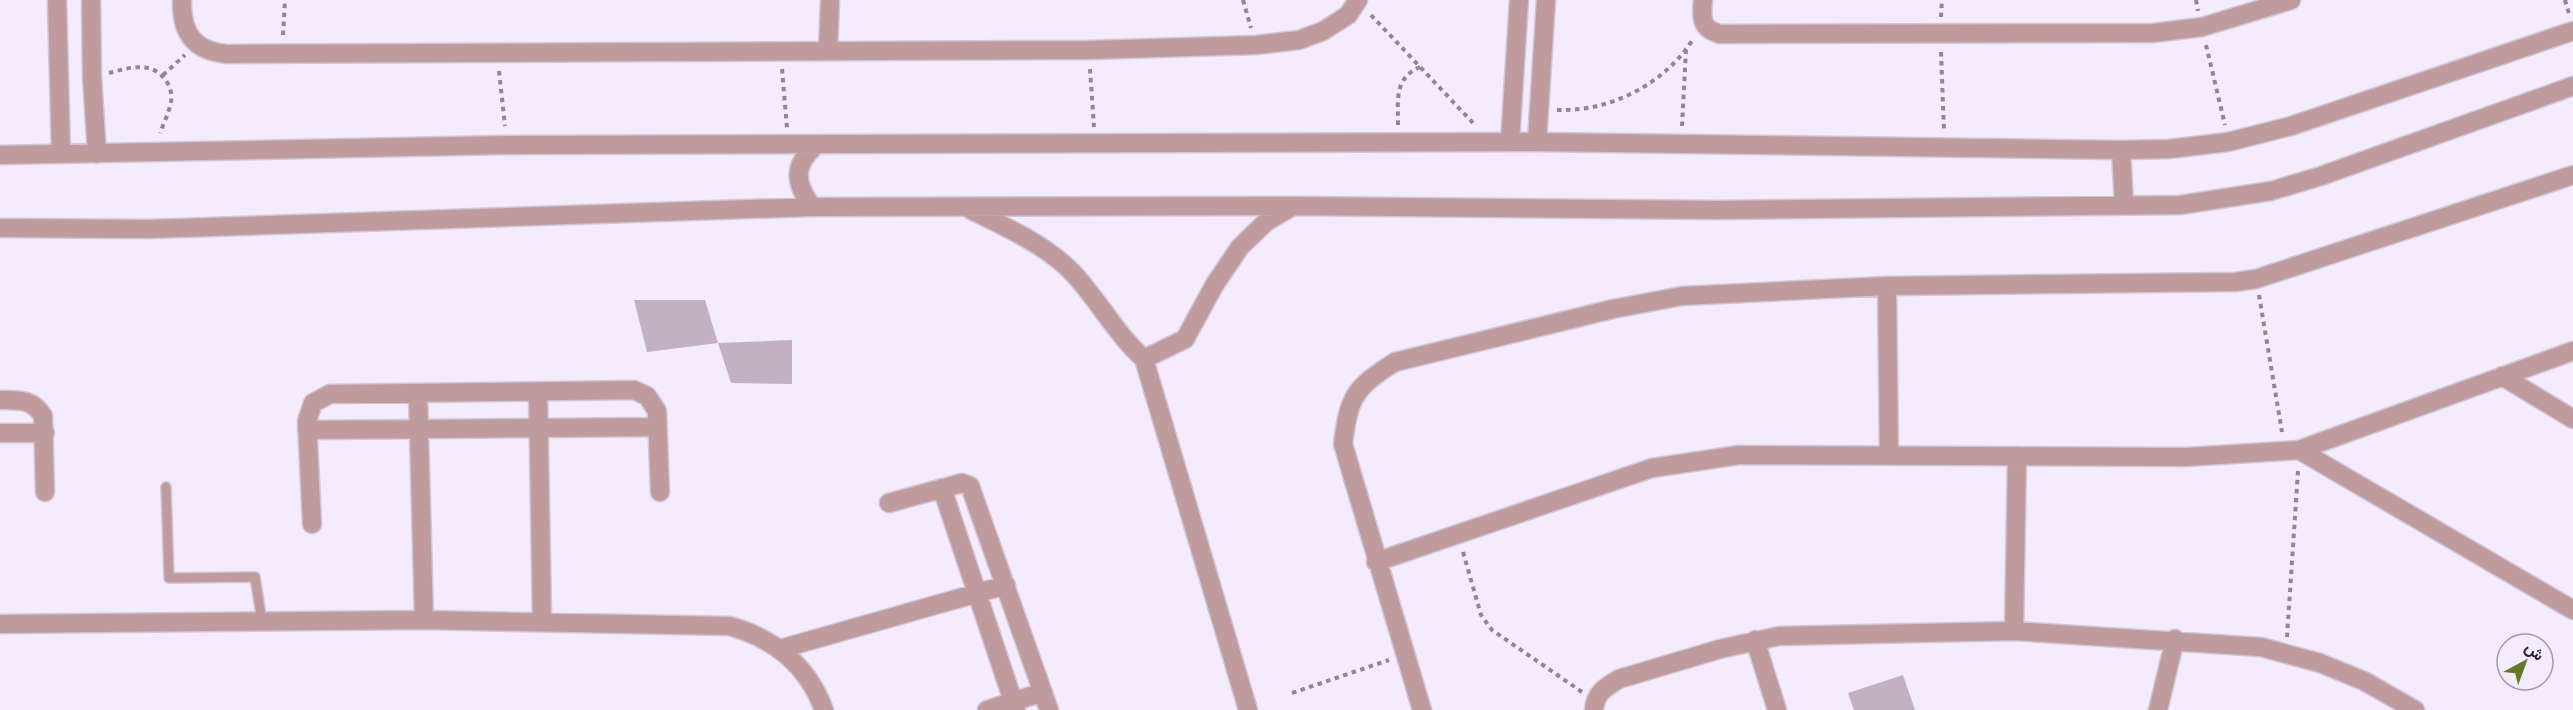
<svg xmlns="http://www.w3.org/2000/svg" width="2573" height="710" font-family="Manrope,Vazirmatn,sans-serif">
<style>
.building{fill:#c2b0c3}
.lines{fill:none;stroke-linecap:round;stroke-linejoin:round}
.lane-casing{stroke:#cfc7d7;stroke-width:12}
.street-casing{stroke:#cfc7d7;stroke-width:21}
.path{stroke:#8e8895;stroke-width:4;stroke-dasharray:4.5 4.5;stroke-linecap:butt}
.lane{stroke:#c09b9d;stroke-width:9}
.street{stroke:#c09b9d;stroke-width:18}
</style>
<rect width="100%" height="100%" fill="#f4ebfd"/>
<path class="building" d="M634,300H705L718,343L647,352Z
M792,340V384L731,383L718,343Z
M1903,675L1915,710H1854L1848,693Z"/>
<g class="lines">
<g class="lane-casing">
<path id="lane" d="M166,487L169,578L255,577L262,622"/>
</g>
<g class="street-casing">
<path id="street" d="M57,0L61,154
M91,0L92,77L97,154
M182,0C181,33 194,51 227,54L1089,50L1256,45L1299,40L1323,31L1348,15L1358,0
M1703,0C1701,18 1701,29 1720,34L2153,33L2202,27L2291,0
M828,51L830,0
M1510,142L1519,0
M1537,142L1546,0
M2121,150L2124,204
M0,155L506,145L1537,142L2121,150L2169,149L2228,142L2291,126L2573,31
M812,207C795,183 792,166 816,145
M971,210C1006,227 1046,245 1073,273C1099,301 1116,334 1144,359L1248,710
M0,228L149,229L812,207L1294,206L1719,210L2180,205L2271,191L2321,176L2573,86
M1887,286L1889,455
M1144,359L1185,339L1215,284L1240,247L1266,222L1293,206
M2502,376L2573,419
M538,392L542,621
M418,395L424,620
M0,400C18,400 33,399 43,416L45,492
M307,430L657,427
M0,433H45
M2299,450L2573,610
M942,488L1016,710
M889,503L962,483L970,486L1049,710
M312,524L307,421L313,403L330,394L634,390L647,396L657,411L660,492
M1376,562L1652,468L1739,455L2186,457L2299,450L2573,351
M0,624L424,620L729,626C774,638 808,666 824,710
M2014,631L2017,456
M1755,640L1777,710
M780,649L1006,585
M987,710L1043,692
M1422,710L1343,444C1349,397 1354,388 1395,362L1613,309L1682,296L1887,286L2235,282L2256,279L2573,175
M1594,710C1595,693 1606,687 1619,679L1720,649L1779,636L2014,631L2261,647L2320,663L2364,681L2415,710
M2158,710L2175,639"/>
</g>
<path class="path" d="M1243,0L1251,28
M2196,0L2198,11
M2565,0L2569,14
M1371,15L1475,125
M1941,17L1942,0
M283,35L285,0
M2206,45L2225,125
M1941,52L1944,131
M782,69L787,128
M1090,69L1094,127
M499,71L505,126
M109,73C131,67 155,60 168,84C171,89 172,96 171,102C169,112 164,123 160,133
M163,75L185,55
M1557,110C1610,112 1665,84 1693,39
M1398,125C1398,100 1394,78 1420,67
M1682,126L1686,50
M2259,295L2282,432
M1463,552L1481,615L1492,630L1582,692
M2287,637L2298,471
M1292,693L1389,660"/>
<use href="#lane" class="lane"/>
<use href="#street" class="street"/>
</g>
<g transform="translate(2525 662) rotate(41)"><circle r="28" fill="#f4ebfd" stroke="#a29ba9" stroke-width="1.5"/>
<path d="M0-4.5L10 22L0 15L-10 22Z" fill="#657928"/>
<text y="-9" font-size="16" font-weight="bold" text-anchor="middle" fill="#26222a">ش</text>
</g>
</svg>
